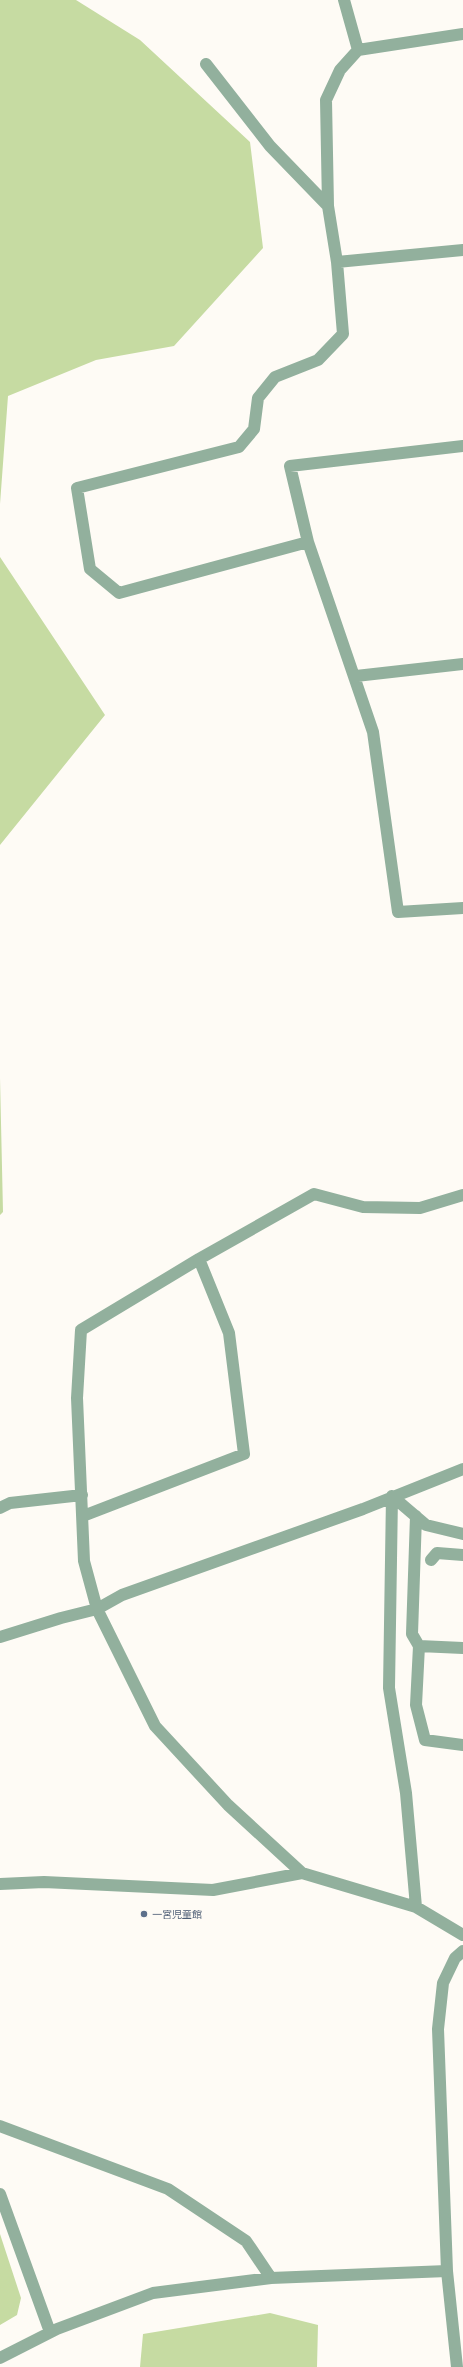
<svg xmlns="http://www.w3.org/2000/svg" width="463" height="2367" font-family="'Noto Serif','Noto Sans JP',serif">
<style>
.green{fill:#c6dba2}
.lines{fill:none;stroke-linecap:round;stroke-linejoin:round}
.minor{stroke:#92b09d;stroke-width:12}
.service-dot{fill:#5c6f8a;stroke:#fefbf5;stroke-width:1.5}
.labels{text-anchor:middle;stroke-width:3;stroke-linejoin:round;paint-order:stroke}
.service-label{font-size:10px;fill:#4e5e75;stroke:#fefbf5;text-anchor:start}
</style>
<rect width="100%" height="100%" fill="#fefbf5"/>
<path class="green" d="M0,0H76L140,40L250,142L263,248L174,346L96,360L8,396L0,504Z
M0,557L105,715L0,845Z
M0,1078L3,1212L0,1215Z
M0,2234L21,2298L17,2315L0,2325Z
M270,2313L318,2325L317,2367H140L143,2334Z"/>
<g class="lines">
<path class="minor" d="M344,0L358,50
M206,64L270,146L328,206
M337,262L463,250
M463,446L290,466L308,542L373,732L398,912L463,908
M308,542L119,593L90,569L77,488L239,447L254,429L258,398L275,377L318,360L343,334L337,262L328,206L326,100L340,70L358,50L463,34
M356,676L463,664
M392,1496L389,1688L406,1793L416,1907
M392,1496L426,1525L463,1534
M0,1508L10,1503L82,1495
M83,1516L244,1454L229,1333L199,1259
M416,1516L412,1634L419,1646
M431,1560L437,1553L463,1555
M0,1637L61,1618L97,1609L122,1595L363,1509L463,1469
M463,1648L419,1646L416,1705L425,1740L463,1745
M302,1873L228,1805L155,1726L97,1609L84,1561L77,1398L81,1330L199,1259L314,1194L363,1207L420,1208L463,1195
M0,1884L44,1882L213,1890L302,1873L416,1907L463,1935
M0,2126L168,2189L246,2241L271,2278
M0,2194L50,2332
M0,2358L57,2329L153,2293L271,2278L447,2271
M457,2367L447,2271L438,2029L443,1983L455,1958L463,1951"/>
</g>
<circle class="service-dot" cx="144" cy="1914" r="4"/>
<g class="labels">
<g class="service-label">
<text x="152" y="1918">一宮児童館</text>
</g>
</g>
</svg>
